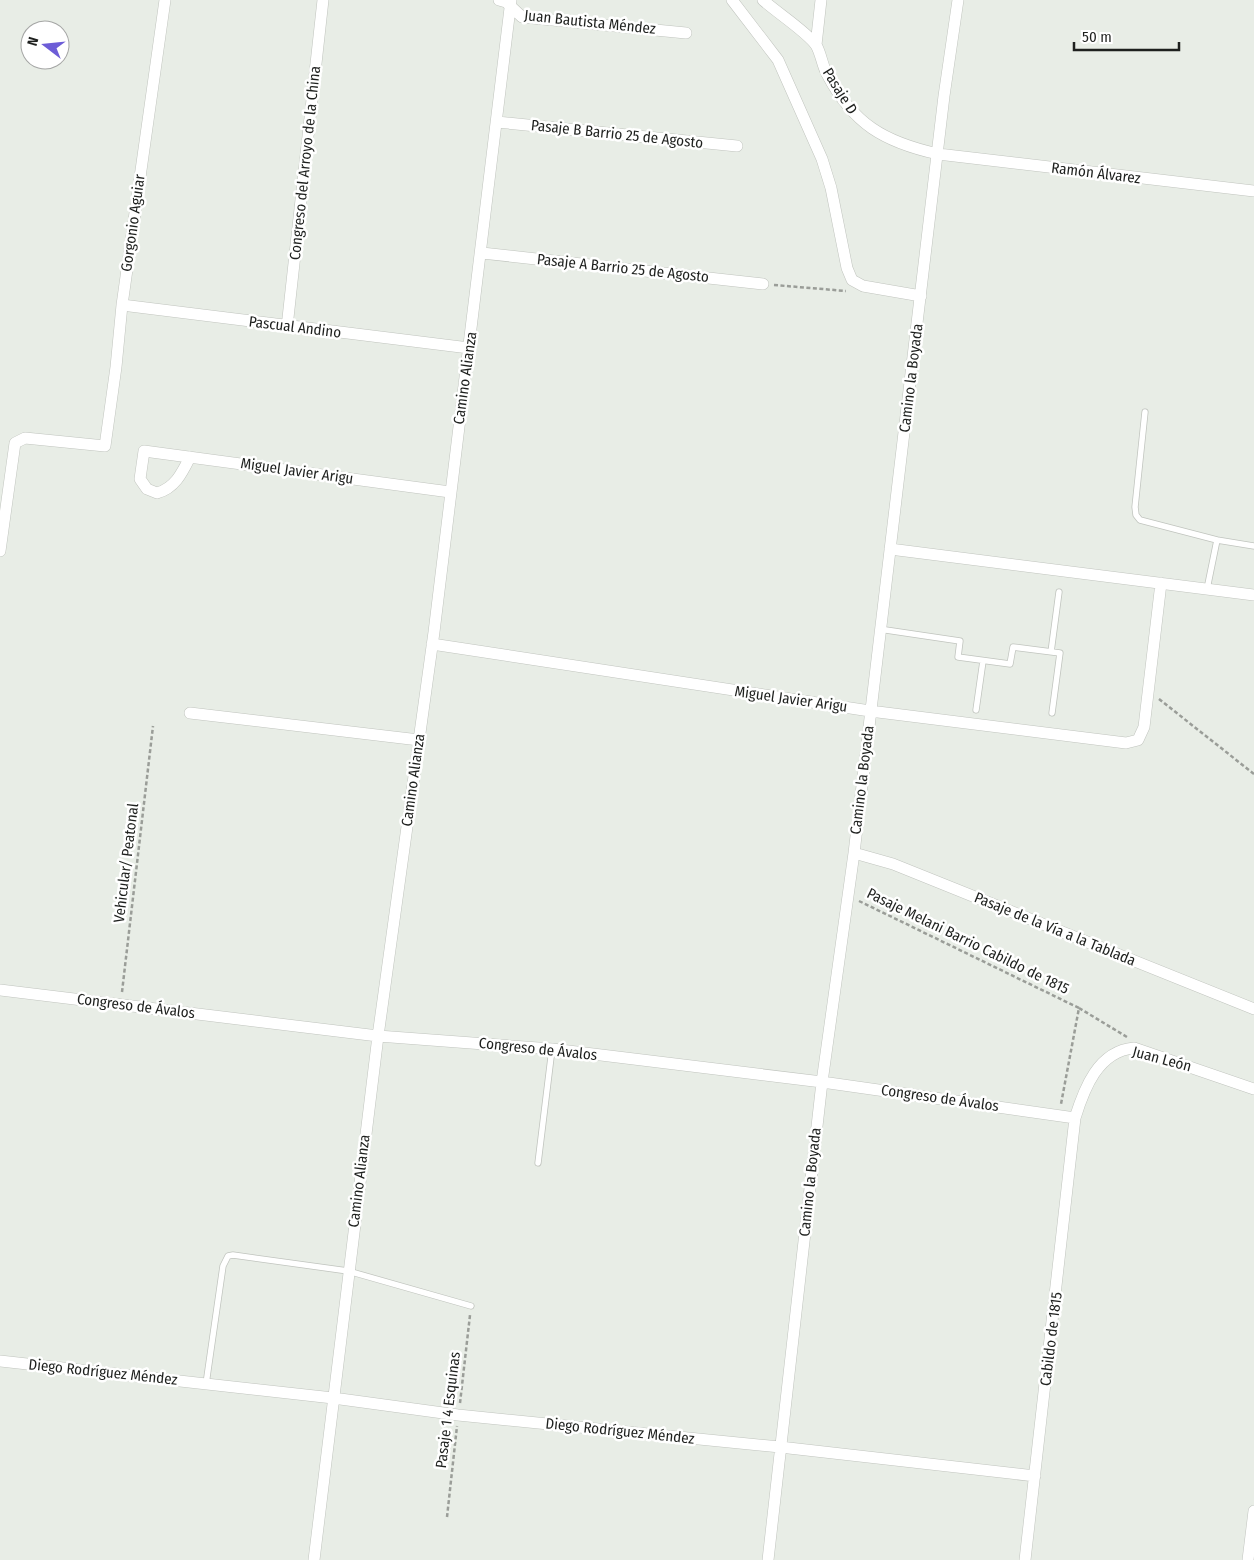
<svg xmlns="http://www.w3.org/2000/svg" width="1254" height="1560" font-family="'Fira Sans Condensed',sans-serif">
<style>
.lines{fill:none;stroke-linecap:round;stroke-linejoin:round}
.lane-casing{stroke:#c0c4be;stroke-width:7}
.street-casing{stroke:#c0c4be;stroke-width:12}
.path{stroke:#9a9d98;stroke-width:2.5;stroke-dasharray:4 2.5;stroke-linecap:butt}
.lane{stroke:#fff;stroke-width:5.5}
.street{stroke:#fff;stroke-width:11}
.labels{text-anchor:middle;stroke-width:5;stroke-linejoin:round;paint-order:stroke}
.street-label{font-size:15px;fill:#1e201e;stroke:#fff}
</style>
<rect width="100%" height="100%" fill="#e8ede6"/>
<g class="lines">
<g class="lane-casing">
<path id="lane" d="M1145,412L1135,507L1136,515L1140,520L1217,540
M1207,589L1217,540L1254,546
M879,629L960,641L958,657L1010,664L1013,647L1060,653L1052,713
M1051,652L1059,592
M976,710L983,661
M538,1163L552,1049
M206,1384L223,1266L228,1256L233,1255L348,1271L471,1306"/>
</g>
<g class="street-casing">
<path id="street" d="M499,0L506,2L522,17L686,33
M732,0L778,60L822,159L831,188L847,268L852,280L863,286L921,296
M763,0C776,12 807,32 816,45C821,53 822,65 827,74C853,124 884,142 938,154L1254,191
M816,45L821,0
M497,122L737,146
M482,253L763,284
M122,305L469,348
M287,327L323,0
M190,457C182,473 175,488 157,493L147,489L140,479L144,451L450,492
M890,549L1254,595
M0,551L15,443L25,438L105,446L116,367L122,305L165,0
M432,644L870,711L1126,743L1138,740L1144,727L1161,583
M190,713L419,740
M854,853L893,864L1254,1009
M0,990L378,1036L552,1049L822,1082L1075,1118
M0,1361L333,1398L458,1415L780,1447L1035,1476
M314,1560L378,1036L434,632L511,0
M768,1560L822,1082L854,853L944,96L958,0
M1025,1560L1075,1118C1084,1089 1098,1051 1134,1048L1254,1089
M1248,1560L1254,1511"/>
</g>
<path class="path" d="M774,285L846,291
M1159,699L1254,774
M859,901L1079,1008L1061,1104
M122,992L153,726
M1079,1008L1127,1037
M460,1403L470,1315
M447,1517L457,1426"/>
<use href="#lane" class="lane"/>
<use href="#street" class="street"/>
</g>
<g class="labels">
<g class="street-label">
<text transform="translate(590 22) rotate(6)" y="5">Juan Bautista Méndez</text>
<text transform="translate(840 91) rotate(58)" y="5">Pasaje D</text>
<text transform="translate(617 134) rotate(6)" y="5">Pasaje B Barrio 25 de Agosto</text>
<text transform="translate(305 163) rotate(-84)" y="5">Congreso del Arroyo de la China</text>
<text transform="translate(1096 173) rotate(7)" y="5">Ramón Álvarez</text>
<text transform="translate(133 223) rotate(-82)" y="5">Gorgonio Aguiar</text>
<text transform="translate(623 268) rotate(6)" y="5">Pasaje A Barrio 25 de Agosto</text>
<text transform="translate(295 327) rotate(7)" y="5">Pascual Andino</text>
<text transform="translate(465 378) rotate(-82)" y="5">Camino Alianza</text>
<text transform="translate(911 378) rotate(-83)" y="5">Camino la Boyada</text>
<text transform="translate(297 471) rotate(8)" y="5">Miguel Javier Arigu</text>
<text transform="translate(791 699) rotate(8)" y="5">Miguel Javier Arigu</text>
<text transform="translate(413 780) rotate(-82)" y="5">Camino Alianza</text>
<text transform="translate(862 780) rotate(-83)" y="5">Camino la Boyada</text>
<text transform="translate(126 863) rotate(-83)" y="5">Vehicular/ Peatonal</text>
<text transform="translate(1055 929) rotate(22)" y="5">Pasaje de la Vía a la Tablada</text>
<text transform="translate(968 941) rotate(26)" y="5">Pasaje Melani Barrio Cabildo de 1815</text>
<text transform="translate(136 1006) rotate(7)" y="5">Congreso de Ávalos</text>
<text transform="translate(538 1049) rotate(6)" y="5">Congreso de Ávalos</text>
<text transform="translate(1162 1059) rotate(15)" y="5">Juan León</text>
<text transform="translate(940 1098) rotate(8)" y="5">Congreso de Ávalos</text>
<text transform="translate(359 1181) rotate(-83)" y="5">Camino Alianza</text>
<text transform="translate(810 1182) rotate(-84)" y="5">Camino la Boyada</text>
<text transform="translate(1051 1339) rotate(-83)" y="5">Cabildo de 1815</text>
<text transform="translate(103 1372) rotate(6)" y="5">Diego Rodríguez Méndez</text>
<text transform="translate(448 1410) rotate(-83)" y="5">Pasaje 1 4 Esquinas</text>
<text transform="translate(620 1431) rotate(6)" y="5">Diego Rodríguez Méndez</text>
</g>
</g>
<g transform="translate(45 45) rotate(286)"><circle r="24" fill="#ffffff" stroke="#a5a6a5"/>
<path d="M0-4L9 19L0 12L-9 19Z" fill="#6d5dd7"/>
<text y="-8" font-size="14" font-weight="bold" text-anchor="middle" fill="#1e201e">N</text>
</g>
<path d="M1074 42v8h105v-8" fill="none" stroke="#1e201e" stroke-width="2.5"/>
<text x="1082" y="42" font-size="15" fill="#1e201e" stroke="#ffffff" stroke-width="4" paint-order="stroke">50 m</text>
</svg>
